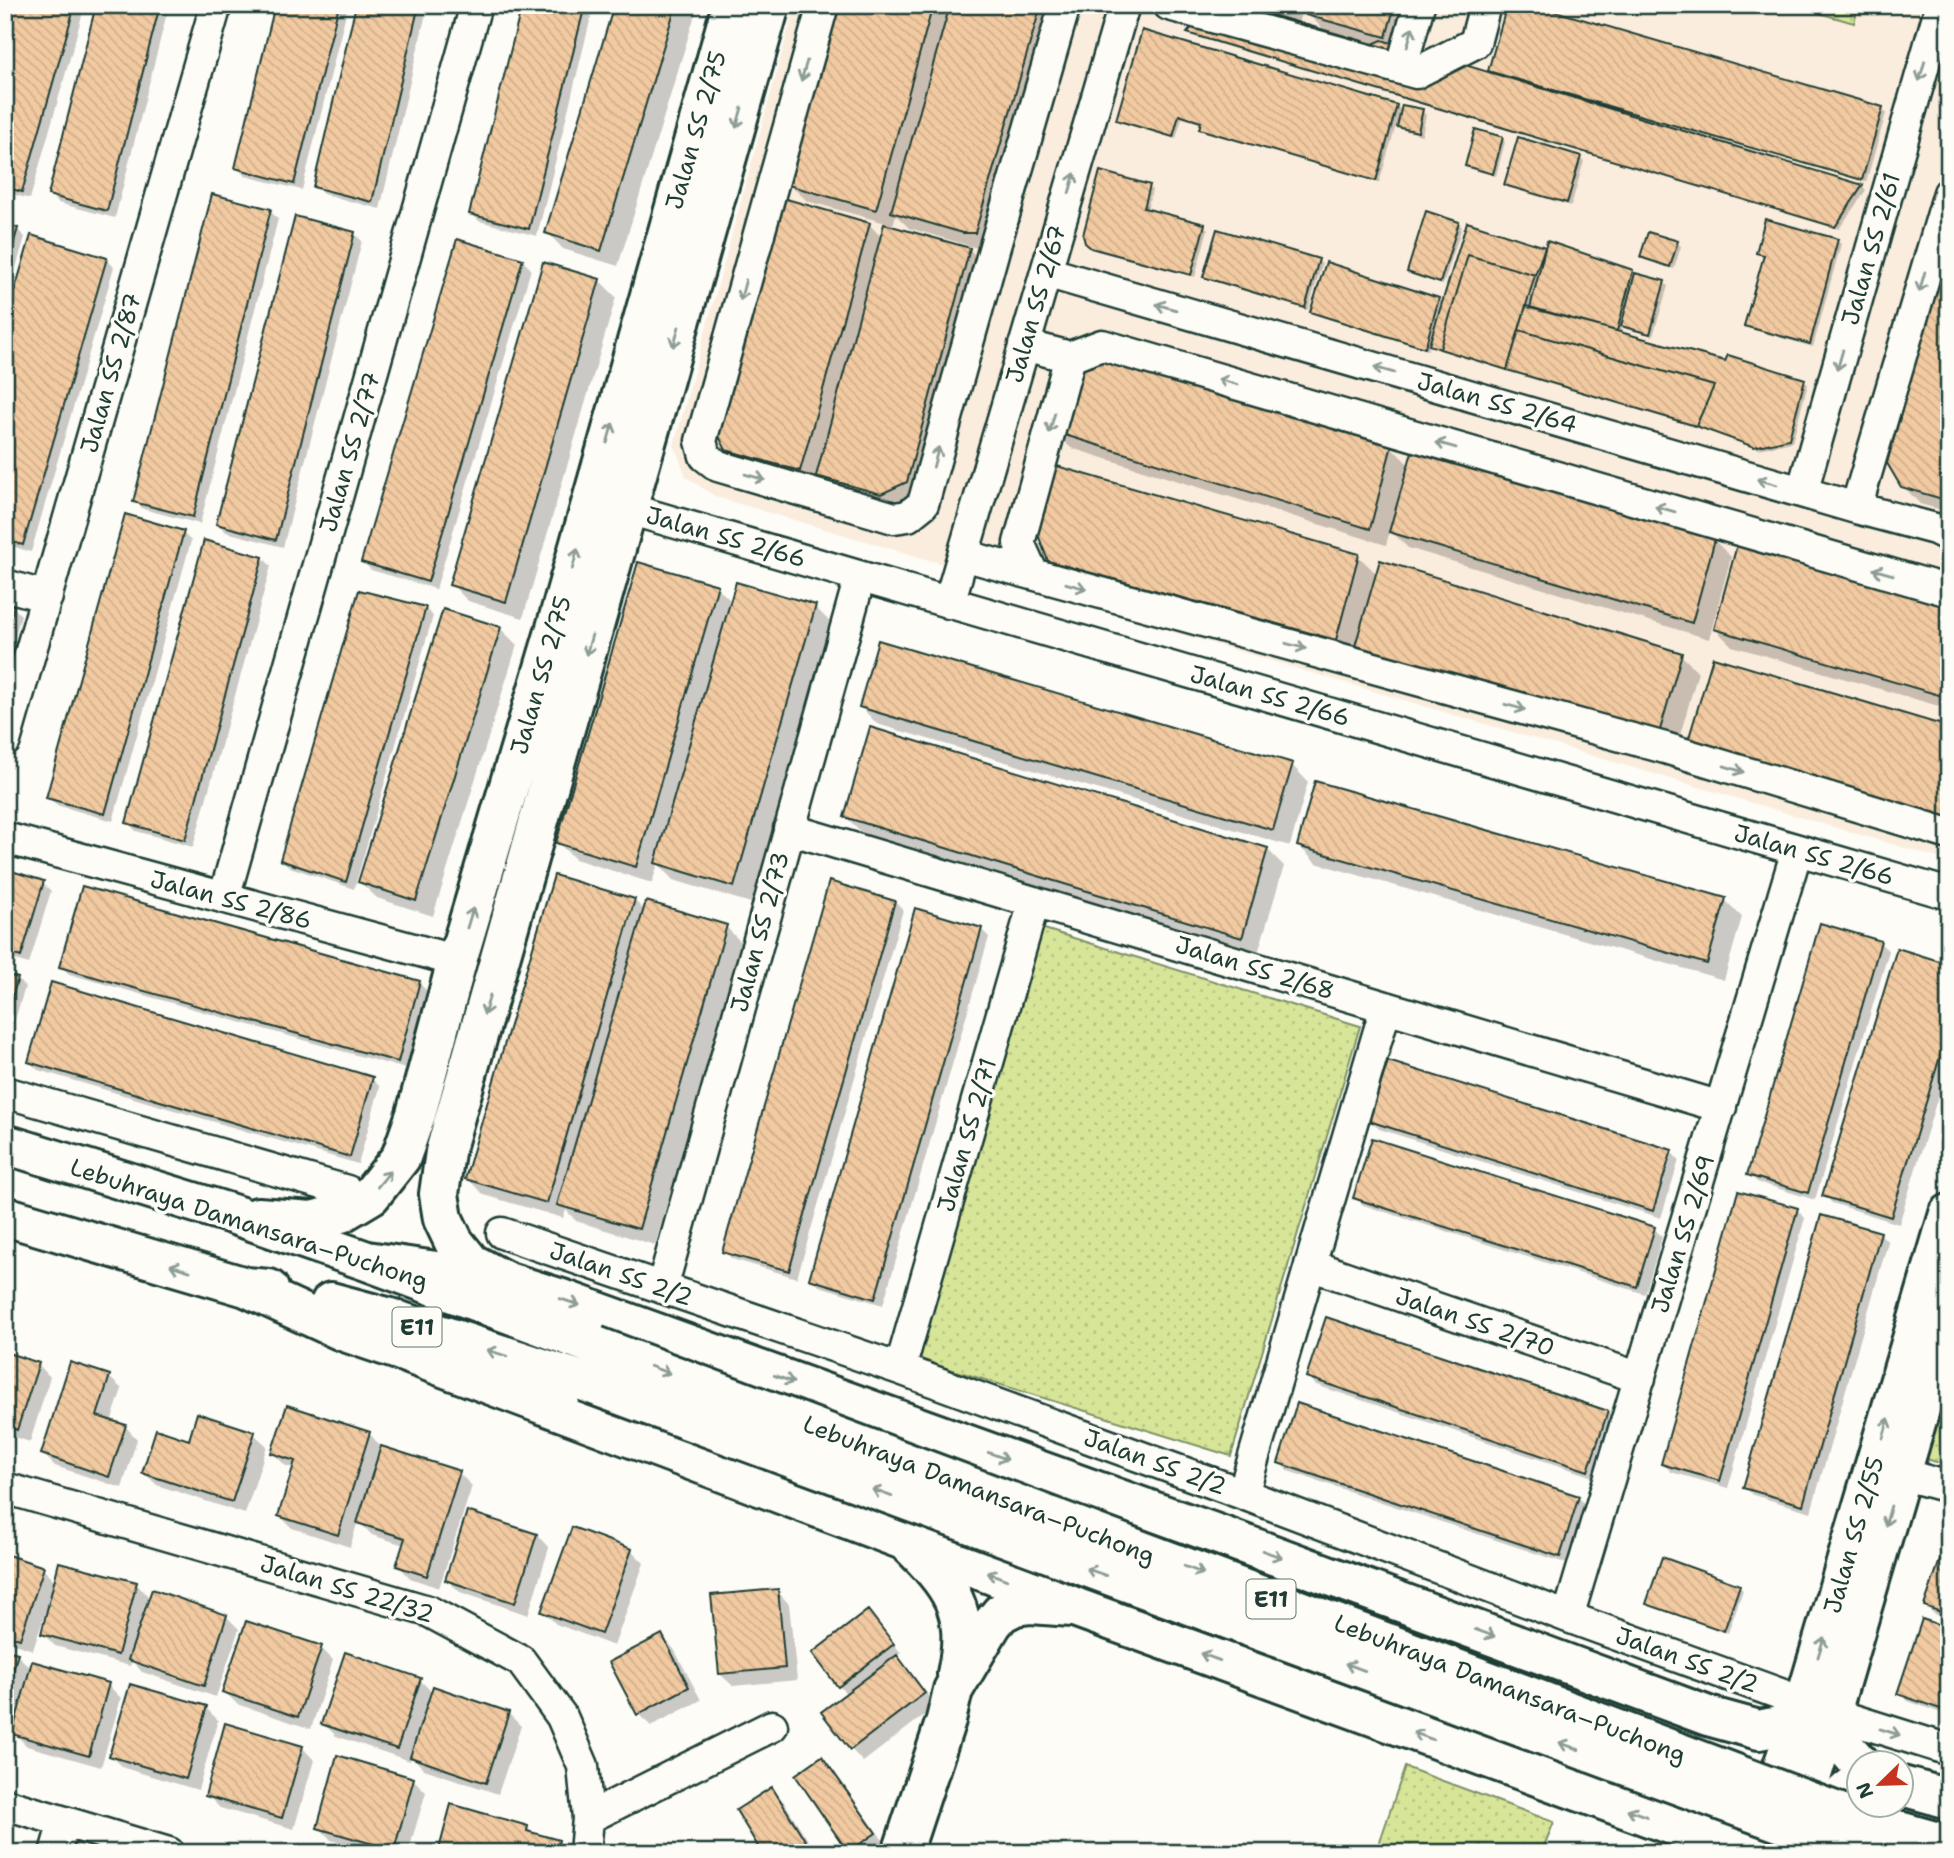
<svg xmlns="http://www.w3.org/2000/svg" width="1954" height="1858" font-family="'Shantell Sans',sans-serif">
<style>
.built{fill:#faeddd}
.grass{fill:url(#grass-dots);stroke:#7b9166;stroke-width:2}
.shadow{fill:#0003}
.building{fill:url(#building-back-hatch);stroke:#1f3d34;stroke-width:2}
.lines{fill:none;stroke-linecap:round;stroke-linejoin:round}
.street-casing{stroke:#1f3d34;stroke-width:35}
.secondary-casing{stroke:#1f3d34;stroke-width:44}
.highway-casing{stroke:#1f3d34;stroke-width:44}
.street{stroke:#fdfcf7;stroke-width:30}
.secondary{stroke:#fdfcf7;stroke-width:38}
.highway{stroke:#fdfcf7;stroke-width:38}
.highway-bridge-casing{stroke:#1f3d34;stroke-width:44;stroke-linecap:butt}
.highway-bridge{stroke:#fdfcf7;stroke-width:38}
.oneway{stroke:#8e9c96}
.labels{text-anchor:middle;stroke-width:7;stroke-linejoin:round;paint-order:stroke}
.shield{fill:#fdfcf7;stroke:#62766e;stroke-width:2}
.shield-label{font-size:23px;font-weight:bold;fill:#1f3d34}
.street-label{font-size:24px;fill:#1f3d34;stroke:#fdfcf7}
</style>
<defs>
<pattern id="grass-dots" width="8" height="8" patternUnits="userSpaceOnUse" patternTransform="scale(1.75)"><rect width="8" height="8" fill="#d7e598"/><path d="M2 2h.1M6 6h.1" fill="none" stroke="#b8c584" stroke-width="1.8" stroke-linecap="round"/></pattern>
<pattern id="building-back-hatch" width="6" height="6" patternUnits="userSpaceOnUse" patternTransform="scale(1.75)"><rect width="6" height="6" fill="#f2caa1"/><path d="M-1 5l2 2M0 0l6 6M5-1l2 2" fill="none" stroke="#cfae8b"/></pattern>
</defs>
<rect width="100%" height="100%" fill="#fdfcf7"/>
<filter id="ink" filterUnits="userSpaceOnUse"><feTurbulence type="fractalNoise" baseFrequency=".0143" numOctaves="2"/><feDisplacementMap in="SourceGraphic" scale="14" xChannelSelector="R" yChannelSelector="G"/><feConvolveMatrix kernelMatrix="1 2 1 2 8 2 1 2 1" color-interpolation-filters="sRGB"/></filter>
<g filter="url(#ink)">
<path class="built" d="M795,5H1949V861L716,497L686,477L674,445Z"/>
<path class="grass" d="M1791,5H1858L1854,23Z
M1041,928L1360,1026L1231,1456L911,1357Z
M1949,1359V1466L1920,1457Z
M1405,1767L1554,1822L1541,1853H1376Z"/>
<path class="shadow" d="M13,5H85L30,199L5,192V33Z
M98,5H169L115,218L58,203L50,194Z
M277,5H348L302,190L245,176L237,168Z
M357,5H428L380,209L323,194L315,186Z
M523,5H594L537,236L479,221L471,213Z
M616,5H698L618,266L563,249L547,232Z
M840,5H1062L981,249L909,228L896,215L892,228L965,248V245L986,266L924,498L899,510L835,492L820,477L817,487L745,466L728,449L869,224L882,238L886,223L807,201L790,184Z
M1213,5H1303L1298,24L1326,32L1308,14L1310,5H1416L1404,49L1497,77L1490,70L1882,109L1886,113L1866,182L1625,112L1624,115L1862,187L1866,190L1839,229L1192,36L1189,33Z
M1143,33L1397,106L1402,112L1422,111L1426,115L1422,135L1403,130L1399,127L1401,115H1399L1379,183L1205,132L1201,129L1203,124L1182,118L1176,139L1122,123L1118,120Z
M1502,138L1505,142L1496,176L1471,169L1467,166Z
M1580,158L1584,161L1571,206L1510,188L1506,184Z
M1149,186L1152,190L1147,210L1204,226L1208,229L1195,277L1097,251L1087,242Z
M270,211L278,219L200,524L143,509L135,501Z
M1427,214L1459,224L1462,227L1443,285L1412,275L1409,272Z
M1469,224L1546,249L1633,271L1636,275L1664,283L1668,286L1653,336L1626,329L1623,325L1620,334L1726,363L1804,381L1808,384L1792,442L1759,449L1701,429L1435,348L1430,343L1428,350L1316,315L1312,311L1439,299L1444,304Z
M5,226L17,229L25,237L5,306Z
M354,233L362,241L283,547L226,532L218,524Z
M1649,234L1677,243L1681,246L1674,269L1645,260L1642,257Z
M458,241L523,261L531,269L436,589L371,570L363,562Z
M1837,241L1841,244L1813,347L1750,329L1746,326L1765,257L1758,253Z
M1949,250V512L1920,504L1903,486Z
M106,259L114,267L31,552L5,544V329Z
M1318,261L1322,264L1308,310L1209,280L1205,277Z
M599,280L616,297L523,618L468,601L451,584Z
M1054,431L1391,447L1410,466L1714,540L1731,557L1709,639L1408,548L1390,530L1386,545L1071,448Z
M183,533L191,541L113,821L56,805L48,797Z
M1358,556L1378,575L1681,655L1698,672L1675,753L1374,662L1356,644L1353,655L1067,577L1049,560Z
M263,558L271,566L193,847L136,831L128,823Z
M717,587L732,602L815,607L832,624L751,903L673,880L658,864L652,883L575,859L558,843Z
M5,605L13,607L21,615L5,669Z
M425,608L433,616L354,889L290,867L282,859Z
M1949,609V709L1732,646L1715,629Z
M500,628L517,645L433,916L377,898L360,882Z
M861,707L1292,765L1308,782L1290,846L877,724Z
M846,817L1267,849L1284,866L1258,953L863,834Z
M1299,846L1725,900L1742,917L1724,980L1316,863Z
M5,871L43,883L51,891L29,964L5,957Z
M634,900L645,911L726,927L743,944L655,1245L576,1221L566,1210L563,1218L484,1195L467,1178Z
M895,902L903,910L797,1278L732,1259L724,1251Z
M981,929L989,937L883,1305L819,1286L811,1278Z
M1880,943L1889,951L1815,1200L1757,1182L1749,1174Z
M61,966L419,983L427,991L406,1069L69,974Z
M1949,966V1060L1899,1224L1832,1203L1824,1195Z
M5,976L17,979L25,987L5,1052Z
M30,1062L372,1079L380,1087L358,1164L38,1070Z
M1371,1121L1671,1152L1679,1160L1661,1218L1379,1129Z
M1355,1197L1654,1228L1662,1237L1645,1294L1363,1205Z
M1797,1210L1805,1218L1728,1488L1671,1472L1663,1463Z
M1880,1233L1888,1242L1811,1512L1753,1495L1745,1487Z
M5,1354L38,1364L50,1377L30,1442L5,1434Z
M109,1377L122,1389L111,1422L125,1426L137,1439L122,1488L55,1466L43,1454Z
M1308,1377L1607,1412L1615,1420L1596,1478L1316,1385Z
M1298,1405L1579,1498L1587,1506L1568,1564L1288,1471L1280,1463Z
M369,1433L381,1447L459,1473L472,1486L439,1588L410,1578L398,1565L404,1545L372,1535L358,1521L350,1547L292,1528L280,1516L294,1468L286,1466L273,1453Z
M254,1434L267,1446L245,1514L157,1485L144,1473Z
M573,1529L632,1551L644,1563L614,1646L556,1624L543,1611Z
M537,1535L549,1548L528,1615L460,1592L447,1580Z
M1949,1539V1619L1934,1614L1926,1606Z
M5,1556L43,1569L56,1582L136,1584L150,1598L226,1616L239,1629L216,1697L142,1672L132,1661L130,1666L55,1646L43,1634L48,1614L45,1613L33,1650L5,1641Z
M1739,1586L1743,1590L1728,1633L1652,1607L1648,1603Z
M777,1591L789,1604L797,1680L733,1686L720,1674Z
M868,1612L901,1653L896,1656L909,1670L936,1706L863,1762L851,1749L848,1695L839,1686Z
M1949,1630V1716L1908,1701L1900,1693Z
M661,1636L674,1649L701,1700L651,1726L638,1714Z
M321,1648L333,1660L311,1729L237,1704L224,1691Z
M5,1651L17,1655L32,1669L108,1685L121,1698L101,1767L27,1746L12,1731L10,1737L5,1736Z
M420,1680L433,1693L508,1713L521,1726L498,1794L424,1769L411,1756L410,1761L336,1736L323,1723Z
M206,1708L218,1720L198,1790L124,1768L111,1756Z
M302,1747L314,1760L294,1829L220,1808L207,1795Z
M822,1758L834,1771L887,1846L877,1853L849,1851Z
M413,1779L426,1792L408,1853H376L331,1840L319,1827Z
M772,1789L784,1802L816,1853H764Z
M527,1828L534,1835L558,1842L569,1853H439Z"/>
<path class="building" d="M11,5H75L22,192L5,187V27Z
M96,5H160L107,211L48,195Z
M275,5H339L294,184L235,168Z
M356,5H419L372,202L313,187Z
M522,5H585L529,229L469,214Z
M614,5H676L601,251L545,233Z
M838,5H933L876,210L788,185Z
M950,5H1041L975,233H963L891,212Z
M1211,5H1238L1373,44L1382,40L1863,185L1835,227L1187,33Z
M1309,5H1395L1386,37L1306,15Z
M1507,5H1534L1883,107L1862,180L1488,71Z
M1142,30L1397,105L1376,181L1199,129L1201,122L1179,115L1173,137L1116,120Z
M1402,105L1423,109L1418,132L1397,127Z
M1475,129L1503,137L1493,174L1465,166Z
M1518,137L1581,156L1567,203L1504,185Z
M1100,171L1150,185L1144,208L1205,224L1191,275L1091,248L1085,243L1083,235Z
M212,194L271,209L193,517L133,502Z
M776,196L870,223L800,471L726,450L712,423Z
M1426,211L1459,222L1440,283L1407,272Z
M295,216L355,232L276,540L216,524Z
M1765,219L1838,239L1810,344L1744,326L1764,255L1756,253Z
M1467,222L1545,247L1535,275L1468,255L1440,349L1429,345Z
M5,224L18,228L5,272Z
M884,224L970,248L907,482L881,494L816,476Z
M1217,229L1319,259L1305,308L1203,277Z
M1648,232L1678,241L1670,267L1640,257Z
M31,235L107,258L23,545L5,540V323Z
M457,239L523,259L428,582L361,562Z
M1547,241L1633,270L1617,331L1530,308Z
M1949,243V501L1901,487L1887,463Z
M1468,255L1535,275L1507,370L1440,349Z
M543,262L600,279L506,602L449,585Z
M1326,262L1439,298L1425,348L1310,312Z
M1635,273L1665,281L1650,334L1621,326Z
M1526,306L1725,361L1728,355L1805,379L1789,439L1754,447L1696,426L1714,386L1519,330Z
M1519,330L1714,386L1696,426L1507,370Z
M1100,355L1392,445L1370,529L1052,431L1070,369Z
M1414,445L1715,539L1692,623L1389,532Z
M1050,464L1359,554L1336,640L1048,561L1034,524Z
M125,514L184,531L105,814L46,798Z
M204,540L263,557L185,840L126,823Z
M1737,545L1949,607V698L1714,629Z
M1380,560L1682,653L1658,737L1355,646Z
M638,562L718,585L636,867L556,843Z
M736,582L816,605L734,887L655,863Z
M359,590L426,607L346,882L280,860Z
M5,603L14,606L5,636Z
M443,609L501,627L416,901L358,882Z
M878,640L1293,763L1273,830L859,707Z
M1713,657L1949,727V819L1688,741Z
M870,727L1268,848L1242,938L844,817Z
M1315,781L1726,898L1707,964L1297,846Z
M5,869L44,881L21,957L5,952Z
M554,875L635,899L547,1203L465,1179Z
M829,881L895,901L789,1271L722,1252Z
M82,886L420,981L398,1062L59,967Z
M646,901L727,925L639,1229L557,1205Z
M915,908L982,928L875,1299L809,1279Z
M1820,923L1881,941L1808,1193L1747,1175Z
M1897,948L1949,964V1027L1891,1217L1822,1196Z
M5,974L18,978L5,1019Z
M51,982L373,1077L350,1157L28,1062Z
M1388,1061L1672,1150L1653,1211L1369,1121Z
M1372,1138L1655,1227L1637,1287L1353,1198Z
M1738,1191L1798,1208L1720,1481L1661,1464Z
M1821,1215L1881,1232L1803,1505L1743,1488Z
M1326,1317L1608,1411L1588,1471L1306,1377Z
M5,1352L39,1363L17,1430L5,1426Z
M70,1362L110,1375L97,1416L126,1425L109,1477L41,1454Z
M1297,1403L1579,1496L1560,1557L1278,1463Z
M287,1405L370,1432L338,1535L278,1516L295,1461L271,1453Z
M197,1413L255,1432L232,1502L142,1473L156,1429L189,1440Z
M381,1446L460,1471L427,1576L396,1566L405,1538L357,1523Z
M467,1511L537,1534L515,1603L445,1580Z
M572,1527L632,1549L601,1634L541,1612Z
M1949,1534V1615L1924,1606Z
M5,1554L44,1567L20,1639L5,1634Z
M1662,1557L1740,1585L1724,1631L1646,1604Z
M59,1562L137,1582L118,1655L41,1634Z
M152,1589L227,1615L204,1686L128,1660Z
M778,1589L785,1668L719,1674L711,1595Z
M868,1610L894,1644L838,1687L812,1653Z
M1922,1619L1949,1628V1694L1943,1710L1897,1694Z
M246,1621L322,1646L298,1717L222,1692Z
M662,1634L689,1687L637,1715L609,1662Z
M5,1650L18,1653L5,1699Z
M345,1652L421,1678L397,1749L321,1724Z
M897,1655L925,1693L850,1750L821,1712Z
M32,1661L109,1683L89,1756L12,1734Z
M130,1684L207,1706L186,1779L109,1756Z
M433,1686L509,1712L486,1783L410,1757Z
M225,1723L303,1746L282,1818L205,1796Z
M337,1755L414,1778L394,1850L317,1828Z
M822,1756L876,1833L848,1852L795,1775Z
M772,1787L813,1853H762L736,1810Z
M451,1804L528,1826L527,1831L559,1840L556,1853H438Z"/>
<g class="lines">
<g class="street-casing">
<path id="street" d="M823,5L701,441L705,456L718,466L894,518L908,516L923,504L995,246L1065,5
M1169,5L1416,73L1475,43L1485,5
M1401,69L1419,5
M1046,272L1856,508L1935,529L1949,536
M1024,345L1070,357L1102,345L1949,591
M1802,492L1941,5
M608,503L1949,894
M1856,508L1949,193
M963,555L1665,748L1949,834
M1033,574L1019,543L1070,357
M5,585L47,597
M949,603L1124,5
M5,741L216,5
M789,829L1721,1107
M5,838L457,961
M224,898L476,5
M5,1092L347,1191
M502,1233L900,1369L1243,1494L1568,1617L1805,1703
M1310,1265L1640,1378
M662,1288L860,577
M900,1369L1034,902
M1901,1474L1949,1487
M5,1488L428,1611L521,1661L562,1717L583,1766L588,1818L585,1853
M1243,1494L1386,1007
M1568,1617L1797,850
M1831,1713L1949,1750
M5,1804L169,1853
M588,1818L772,1726
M55,1853L64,1822"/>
</g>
<g class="secondary-casing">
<path id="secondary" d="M258,1217L312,1221L341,1213L371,1195L401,1157L416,1114L457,961L556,628L732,5
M505,1281L471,1263L454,1242L443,1219L439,1194L445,1152L770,5
M906,1541C951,1585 971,1609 957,1674
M902,1853L946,1720L953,1690L992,1624L1001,1613L1015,1606L1031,1604L1072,1607
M1752,1853L1802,1712L1949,1214
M1788,1853L1831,1713L1949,1310"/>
</g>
<g class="highway-casing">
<path id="highway" d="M5,1144L232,1214L367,1261L596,1346
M5,1216L246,1287L269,1289
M367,1261L505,1281L562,1299L1225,1537L1708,1716L1759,1730L1779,1726L1802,1712
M246,1287L342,1331L398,1350L906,1541L1077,1608L1748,1853
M331,1302L387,1317L585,1382
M1831,1713L1844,1746L1860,1764
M1902,1786L1949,1799
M1829,1840C1823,1816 1838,1794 1860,1782"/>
</g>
<use href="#street" class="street"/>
<use href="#secondary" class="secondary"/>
<use href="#highway" class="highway"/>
<g class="highway-bridge-casing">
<path id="highway-bridge" d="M596,1346L1856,1819L1949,1845
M585,1382L1863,1853"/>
</g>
<use href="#highway-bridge" class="highway-bridge"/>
</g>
<defs><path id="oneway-shaft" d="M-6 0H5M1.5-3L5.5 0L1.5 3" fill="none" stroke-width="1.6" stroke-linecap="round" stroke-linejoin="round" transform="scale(1.75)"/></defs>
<g class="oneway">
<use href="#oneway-shaft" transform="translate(1410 37) rotate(-74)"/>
<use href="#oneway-shaft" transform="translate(804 71) rotate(106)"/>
<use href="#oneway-shaft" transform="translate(1922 71) rotate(106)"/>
<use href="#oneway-shaft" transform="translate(739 118) rotate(106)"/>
<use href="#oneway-shaft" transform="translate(1072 183) rotate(-74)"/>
<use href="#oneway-shaft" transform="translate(1922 282) rotate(106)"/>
<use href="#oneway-shaft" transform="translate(743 290) rotate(105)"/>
<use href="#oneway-shaft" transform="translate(1166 307) rotate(-164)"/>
<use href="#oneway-shaft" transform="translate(676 337) rotate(106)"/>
<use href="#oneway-shaft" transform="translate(1840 360) rotate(106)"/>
<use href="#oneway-shaft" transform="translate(1384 370) rotate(-164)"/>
<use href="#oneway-shaft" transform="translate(1228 382) rotate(-164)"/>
<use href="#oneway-shaft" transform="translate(1052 423) rotate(106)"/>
<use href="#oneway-shaft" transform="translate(610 433) rotate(-74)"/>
<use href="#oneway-shaft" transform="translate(1446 445) rotate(-164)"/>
<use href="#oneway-shaft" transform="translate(936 457) rotate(-75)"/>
<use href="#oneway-shaft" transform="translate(755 477) rotate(16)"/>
<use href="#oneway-shaft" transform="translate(1767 482) rotate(-164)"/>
<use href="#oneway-shaft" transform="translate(1665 509) rotate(-164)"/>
<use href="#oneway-shaft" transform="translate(575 559) rotate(-75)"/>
<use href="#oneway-shaft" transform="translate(1883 572) rotate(-164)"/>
<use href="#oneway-shaft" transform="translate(1076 586) rotate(15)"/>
<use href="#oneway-shaft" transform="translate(589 645) rotate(106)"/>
<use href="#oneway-shaft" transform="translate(1296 646) rotate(15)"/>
<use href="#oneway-shaft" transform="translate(1515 707) rotate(15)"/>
<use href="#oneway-shaft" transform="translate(1734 769) rotate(17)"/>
<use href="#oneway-shaft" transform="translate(470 918) rotate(-73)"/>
<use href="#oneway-shaft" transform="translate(487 1005) rotate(106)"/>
<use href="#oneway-shaft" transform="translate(384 1179) rotate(-51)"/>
<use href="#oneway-shaft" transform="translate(180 1268) rotate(-163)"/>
<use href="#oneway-shaft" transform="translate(570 1302) rotate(19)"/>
<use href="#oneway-shaft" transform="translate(497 1353) rotate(-162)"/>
<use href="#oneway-shaft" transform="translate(660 1370) rotate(21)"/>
<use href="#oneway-shaft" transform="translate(784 1379) rotate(20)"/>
<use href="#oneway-shaft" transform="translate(1886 1428) rotate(-74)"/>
<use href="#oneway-shaft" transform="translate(998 1456) rotate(20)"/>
<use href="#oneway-shaft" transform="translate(882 1493) rotate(-160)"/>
<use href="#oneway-shaft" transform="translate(1888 1516) rotate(106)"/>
<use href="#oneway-shaft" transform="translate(1272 1554) rotate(20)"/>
<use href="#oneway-shaft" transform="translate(1194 1570) rotate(21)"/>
<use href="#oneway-shaft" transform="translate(1096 1572) rotate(-160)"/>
<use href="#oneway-shaft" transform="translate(997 1576) rotate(-159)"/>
<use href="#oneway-shaft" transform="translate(1485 1633) rotate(20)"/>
<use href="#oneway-shaft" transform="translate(1821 1647) rotate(-73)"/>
<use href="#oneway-shaft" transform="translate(1210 1657) rotate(-160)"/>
<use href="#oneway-shaft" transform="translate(1355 1667) rotate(-160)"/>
<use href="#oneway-shaft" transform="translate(1890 1732) rotate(17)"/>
<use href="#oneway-shaft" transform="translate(1423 1736) rotate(-160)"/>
<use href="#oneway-shaft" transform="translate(1569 1746) rotate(-160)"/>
<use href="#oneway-shaft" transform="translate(1637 1813) rotate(-160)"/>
</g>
</g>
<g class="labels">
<g class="shield">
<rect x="392.5" y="1307.5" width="49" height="39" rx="5"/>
<rect x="1246.5" y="1579.5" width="49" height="39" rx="5"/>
</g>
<g class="shield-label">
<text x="417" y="1335">E11</text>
<text x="1271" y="1607">E11</text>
</g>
<g class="street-label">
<text transform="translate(696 130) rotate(-74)" y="8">Jalan SS 2/75</text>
<text transform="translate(1871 249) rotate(-74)" y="8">Jalan SS 2/61</text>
<text transform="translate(1036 304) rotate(-74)" y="8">Jalan SS 2/67</text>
<text transform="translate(111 373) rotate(-74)" y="8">Jalan SS 2/87</text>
<text transform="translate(1497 403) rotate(16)" y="8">Jalan SS 2/64</text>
<text transform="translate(350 452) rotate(-74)" y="8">Jalan SS 2/77</text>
<text transform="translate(726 537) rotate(16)" y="8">Jalan SS 2/66</text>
<text transform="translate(541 675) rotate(-74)" y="8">Jalan SS 2/75</text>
<text transform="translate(1270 696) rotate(16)" y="8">Jalan SS 2/66</text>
<text transform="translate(1814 855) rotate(16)" y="8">Jalan SS 2/66</text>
<text transform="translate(231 900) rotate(15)" y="8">Jalan SS 2/86</text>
<text transform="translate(760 932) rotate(-75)" y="8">Jalan SS 2/73</text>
<text transform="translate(1255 968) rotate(17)" y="8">Jalan SS 2/68</text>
<text transform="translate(967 1135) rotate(-74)" y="8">Jalan SS 2/71</text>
<text transform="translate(249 1224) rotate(18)" y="8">Lebuhraya Damansara–Puchong</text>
<text transform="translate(1683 1234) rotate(-73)" y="8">Jalan SS 2/69</text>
<text transform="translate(621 1274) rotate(19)" y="8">Jalan SS 2/2</text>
<text transform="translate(1475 1322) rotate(19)" y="8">Jalan SS 2/70</text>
<text transform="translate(1155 1462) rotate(20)" y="8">Jalan SS 2/2</text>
<text transform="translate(979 1490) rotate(21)" y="8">Lebuhraya Damansara–Puchong</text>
<text transform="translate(1854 1535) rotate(-74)" y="8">Jalan SS 2/55</text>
<text transform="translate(347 1589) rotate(17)" y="8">Jalan SS 22/32</text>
<text transform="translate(1687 1660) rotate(20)" y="8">Jalan SS 2/2</text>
<text transform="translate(1510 1689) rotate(21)" y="8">Lebuhraya Damansara–Puchong</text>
</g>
</g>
<rect width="1954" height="1858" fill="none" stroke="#fdfcf7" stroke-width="28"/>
<rect x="14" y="14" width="1926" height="1830" fill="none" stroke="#1f3d34" stroke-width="2.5" filter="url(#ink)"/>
<g transform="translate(1880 1784) rotate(247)"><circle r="33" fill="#fdfcf7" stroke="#a4b0a9" stroke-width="2"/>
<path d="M0-5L12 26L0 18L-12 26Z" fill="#c8321e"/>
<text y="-10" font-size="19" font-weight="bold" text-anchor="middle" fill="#1f3d34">N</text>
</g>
</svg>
